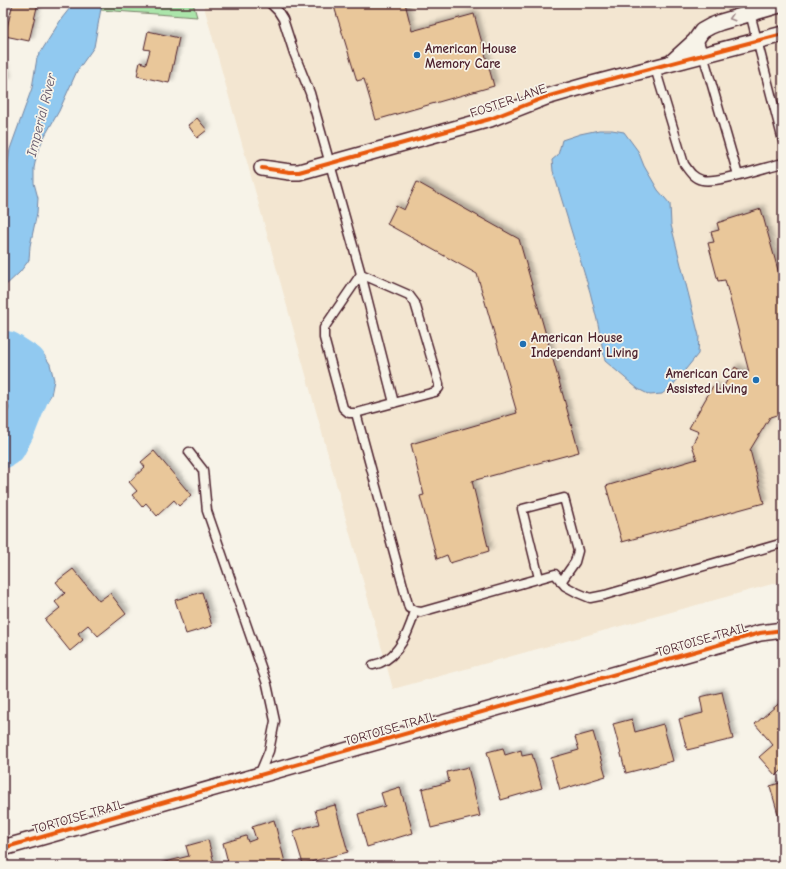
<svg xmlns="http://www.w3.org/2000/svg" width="786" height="869" font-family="'Comic Neue',sans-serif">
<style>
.built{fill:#f3e6d1}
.green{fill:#abe5aa;stroke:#7a826a}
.water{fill:#91c9f0;stroke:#7585a1}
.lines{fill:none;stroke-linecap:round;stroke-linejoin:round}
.river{stroke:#91c9f0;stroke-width:33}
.building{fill:#e9c79a;stroke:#4a1f2b;filter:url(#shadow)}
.lane-casing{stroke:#4a1f2b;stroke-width:11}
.street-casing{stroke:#4a1f2b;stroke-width:18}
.lane{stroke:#f7f3e8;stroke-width:8}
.street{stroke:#f7f3e8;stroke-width:15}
.cycleway-casing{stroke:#f7f3e8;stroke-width:6}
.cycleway{stroke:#e8590c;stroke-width:4}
.oneway{stroke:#a0898a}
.poi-dot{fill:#1f6fb2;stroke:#f7f3e8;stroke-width:1.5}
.labels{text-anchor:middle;stroke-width:3.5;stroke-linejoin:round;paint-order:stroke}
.poi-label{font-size:13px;font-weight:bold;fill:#4a1f2b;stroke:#f7f3e8;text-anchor:start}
.street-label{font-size:13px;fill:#4a1f2b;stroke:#f7f3e8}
.water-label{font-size:14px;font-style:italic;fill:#5f5266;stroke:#f7f3e8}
</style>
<defs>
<filter id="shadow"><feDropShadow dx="3.5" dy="-3.5" stdDeviation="2" flood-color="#0004"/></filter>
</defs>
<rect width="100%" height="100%" fill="#f7f3e8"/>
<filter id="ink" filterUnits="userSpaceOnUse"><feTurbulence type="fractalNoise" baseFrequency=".025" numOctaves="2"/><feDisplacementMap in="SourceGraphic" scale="8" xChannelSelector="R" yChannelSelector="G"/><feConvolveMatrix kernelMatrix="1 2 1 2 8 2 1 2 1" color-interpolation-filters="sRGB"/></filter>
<g filter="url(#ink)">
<path class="built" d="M203,3H783V581L393,689Z"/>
<path class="green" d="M102,3H193L197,17L101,10Z
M3,390C11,410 11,424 3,443Z"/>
<path class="water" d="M74,3H102L94,47L77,71L59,111L43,139L37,153L34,168V183L38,198L37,213L30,246L29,260L20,272L3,288V194L10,149L32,88L37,58L62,18Z
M599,130H612L624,132L638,151L644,166L658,190L670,204L671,225L699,336L698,354L673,385L662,394L650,395L638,389L605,361L598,324L590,292L553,171L552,160L558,155L562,140L580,134Z
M27,349L42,352L50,364L54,380L51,395L35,421L29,434L3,470V443L9,430L10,416L8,402L3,390V350Z"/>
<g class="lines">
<path class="river" d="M3,347L9,348L29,361L35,389L20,427L9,448L3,452"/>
</g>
<path class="building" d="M13,3H38L29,41L5,36Z
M333,3H394L395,5L405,3L412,31L474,14L494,86L376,120L364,79L357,81Z
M148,31L179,38L169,83L137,76L140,62L146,64L150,50L144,49Z
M3,67L7,80L3,81Z
M197,118L207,130L197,138L188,125Z
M417,182L519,239L579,452L472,481L489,551L450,563L447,555L437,559L420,496L424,495L411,444L517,413L477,274L387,224L396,206L404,210Z
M761,209L783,288V413L770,417L750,450L764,503L622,542L606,486L697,459L692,445L699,432L689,428L713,386L721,391L735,367L746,374L749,372L725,280L718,281L708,243L714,242L711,232L719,230L717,223Z
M154,451L191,495L179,506L174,500L157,516L146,503L142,507L132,495L137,491L129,482L145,467L141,462Z
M73,569L99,601L110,593L126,614L98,636L88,625L78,633L83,640L70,651L45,620L60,608L55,602L65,593L56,582Z
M202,592L212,626L186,634L175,600Z
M722,692L733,739L687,750L679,719L703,713L700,697Z
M783,700V769L776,776L759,757L773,745L755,724Z
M632,719L635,732L663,724L673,761L626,773L613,724Z
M593,732L606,776L560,790L551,758L579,750L575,737Z
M503,748L505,755L521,750L522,756L532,754L542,788L501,800L487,752Z
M468,767L480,816L431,828L422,789L449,782L447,772Z
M783,782V832L770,786Z
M400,787L413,833L367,847L358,814L385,806L381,793Z
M335,805L348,852L303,864L293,831L319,824L315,810Z
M274,820L286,866H229L223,843L246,836L248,842L256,839L252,827Z
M208,840L215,866H162L161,863L189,856L186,846Z"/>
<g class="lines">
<g class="lane-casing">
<path id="lane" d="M270,3L278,11L283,19L294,53L310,93L361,274L409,295L415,303L439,384V388L435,392L356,413H349L343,408L324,338V328L361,274L394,403
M750,13L783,141
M698,37L738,175
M655,68L684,164C689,171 693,178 702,180C716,184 766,167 783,163
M356,413L409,608L415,611L421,612L555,574L565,586L578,593L590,598L605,595L783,543
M189,452L203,470L207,511L267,684L275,721L269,751L259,775
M539,578L522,509L564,498L578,551L575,562L561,582
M373,665C397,661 409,632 415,611"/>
</g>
<g class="street-casing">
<path id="street" d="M672,62L695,41L702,31L711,26L721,22L783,4
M262,168L290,172H299L490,119L546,97L588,85L783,34
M3,848L760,633L783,630"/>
</g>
<use href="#lane" class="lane"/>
<use href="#street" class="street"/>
<g class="cycleway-casing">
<path id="cycleway" d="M262,168L290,172H299L490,119L546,97L588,85L783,34
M3,848L760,633L783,630"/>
</g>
<use href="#cycleway" class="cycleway"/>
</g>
<defs><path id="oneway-chevron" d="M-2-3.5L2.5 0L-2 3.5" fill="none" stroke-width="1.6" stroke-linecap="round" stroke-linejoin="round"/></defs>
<use class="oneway" href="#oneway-chevron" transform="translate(732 18) rotate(164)"/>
</g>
<g class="poi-dot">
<circle cx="417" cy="55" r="4"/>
<circle cx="523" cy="344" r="4"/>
<circle cx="756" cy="380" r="4"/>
</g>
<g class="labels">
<g class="poi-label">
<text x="425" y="53">American House<tspan x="425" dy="15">Memory Care</tspan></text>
<text x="531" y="342">American House<tspan x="531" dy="15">Independant Living</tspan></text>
<text x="748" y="378" text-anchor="end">American Care<tspan x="748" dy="15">Assisted Living</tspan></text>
</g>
<g class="street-label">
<text transform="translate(508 100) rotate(-19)" y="5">FOSTER LANE</text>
<text transform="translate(702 639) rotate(-16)" y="5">TORTOISE TRAIL</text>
<text transform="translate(390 728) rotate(-16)" y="5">TORTOISE TRAIL</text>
<text transform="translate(78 816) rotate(-16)" y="5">TORTOISE TRAIL</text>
</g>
<g class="water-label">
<text transform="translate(41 115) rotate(-76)" y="5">Imperial River</text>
</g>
</g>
<rect width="786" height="869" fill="none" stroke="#f7f3e8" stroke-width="16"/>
<rect x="8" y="8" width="770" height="853" fill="none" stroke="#4a1f2b" stroke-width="1.5" filter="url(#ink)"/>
</svg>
